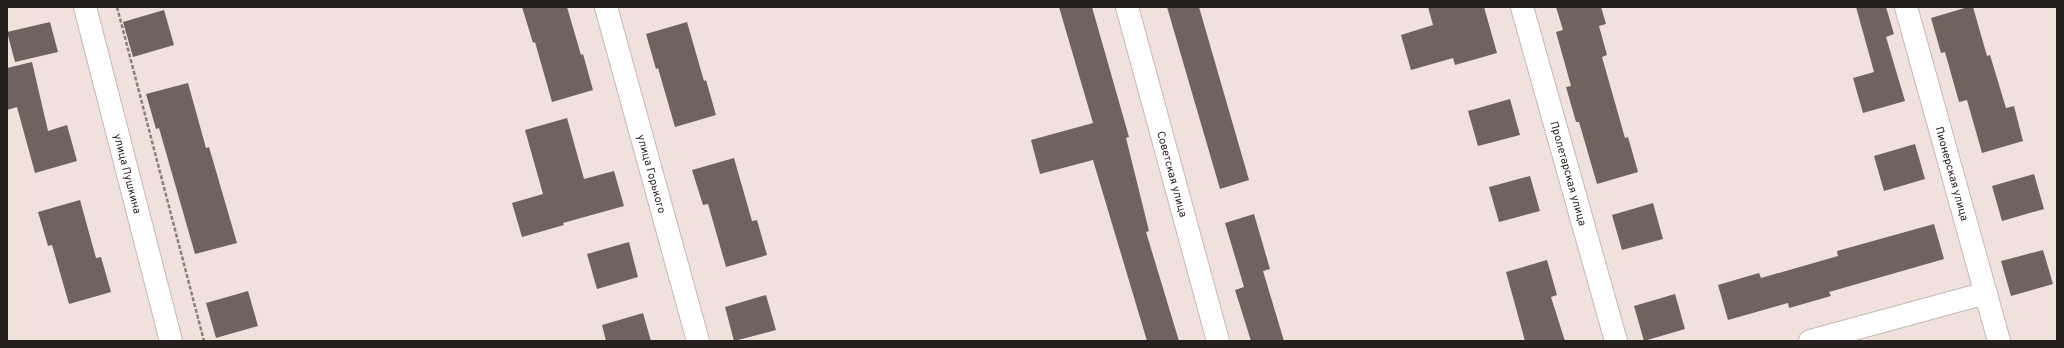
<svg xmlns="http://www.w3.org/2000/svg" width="2064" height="348" font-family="Overpass,sans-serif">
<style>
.building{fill:#70635f}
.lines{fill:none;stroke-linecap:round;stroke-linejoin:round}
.minor-casing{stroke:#c7b8b4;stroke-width:24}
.tertiary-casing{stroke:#c7b8b4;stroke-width:24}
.path{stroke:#8a7f7c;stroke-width:2.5;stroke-dasharray:4 2;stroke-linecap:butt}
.minor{stroke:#fff;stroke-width:22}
.tertiary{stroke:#fff;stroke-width:22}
.labels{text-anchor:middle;stroke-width:4;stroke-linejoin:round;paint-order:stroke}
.street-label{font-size:11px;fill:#251f1e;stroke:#fdeee9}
</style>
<rect width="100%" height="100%" fill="#f0e1dc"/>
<path class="building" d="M522,7H567L581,55L583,54L593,90L552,102L535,42L533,43Z
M1059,7H1092L1129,137L1126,138L1149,231L1146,232L1179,341H1147L1093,160L1040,174L1031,140L1093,123Z
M1167,7H1199L1249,180L1220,189Z
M1428,7H1484L1497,53L1455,65L1453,58L1411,70L1401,35L1433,25Z
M1556,7H1601L1606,24L1599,26L1607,55L1602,57L1625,138L1628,137L1638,172L1597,184L1579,122H1576L1566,87L1571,86L1556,32L1563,30Z
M1856,7H1886L1894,34L1886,37L1905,101L1863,113L1853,78L1874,72Z
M1968,7H1973L1987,56L1990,55L2006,108L2014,106L2023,141L1982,153L1967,100L1959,102L1945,52L1941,53L1931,18Z
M164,10L174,45L133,57L123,22Z
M50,22L58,52L15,62L7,32Z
M687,22L704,81L706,80L716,115L675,127L658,68L656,69L646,34Z
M32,62L48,131L67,125L77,161L35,173L17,107L7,110V68Z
M188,83L206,148L209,147L237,243L195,254L159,128L156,129L146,94Z
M1510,99L1520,135L1478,146L1468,111Z
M567,118L584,179L614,171L624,206L563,223L564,225L522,237L512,203L543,194L525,130Z
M1915,144L1925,179L1884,191L1874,156Z
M734,158L752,221L757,220L767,255L726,267L708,204L703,205L692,170Z
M2034,174L2044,209L2002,221L1992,186Z
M1530,176L1540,211L1499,222L1489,187Z
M80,200L96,258L101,257L111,292L69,304L52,245L48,246L38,212Z
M1653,203L1663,239L1622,250L1612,215Z
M1254,214L1270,269L1263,271L1284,341H1251L1235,290L1244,287L1225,223Z
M1934,224L1944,259L1829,292L1831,296L1789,308L1788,303L1728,320L1718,285L1759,273L1761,278L1838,256L1837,251Z
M629,242L638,277L597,289L587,254Z
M2043,250L2053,284L2011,296L2001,261Z
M1547,260L1557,295L1551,297L1565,341H1525L1506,272Z
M248,291L258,326L216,338L206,303Z
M1675,294L1685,329L1644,341L1634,306Z
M766,295L776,330L734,341L725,307Z
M643,313L651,341H606L602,325Z"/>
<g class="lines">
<g class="minor-casing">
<g id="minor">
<path id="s1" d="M85,7L171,341"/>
<path id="s2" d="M1522,7L1616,341"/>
<path id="s3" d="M1906,7L1999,341"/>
<path d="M1810,341L1986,293"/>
</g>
</g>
<g class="tertiary-casing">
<g id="tertiary">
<path id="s4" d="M606,7L698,341"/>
<path id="s5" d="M1127,7L1218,341"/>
</g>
</g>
<path class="path" d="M117,7L204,341"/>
<use href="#minor" class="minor"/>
<use href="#tertiary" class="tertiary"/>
</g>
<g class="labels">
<g class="street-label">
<text dy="4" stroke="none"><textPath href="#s1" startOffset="172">улица Пушкина</textPath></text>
<text dy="4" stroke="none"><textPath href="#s4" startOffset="173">улица Горького</textPath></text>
<text dy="4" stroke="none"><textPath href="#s5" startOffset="173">Советская улица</textPath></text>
<text dy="4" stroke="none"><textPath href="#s2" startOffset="173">Пролетарская улица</textPath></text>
<text dy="4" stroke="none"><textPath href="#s3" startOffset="173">Пионерская улица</textPath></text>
</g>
</g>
<rect width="2064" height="348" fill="none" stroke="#251f1e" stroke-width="16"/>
</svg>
